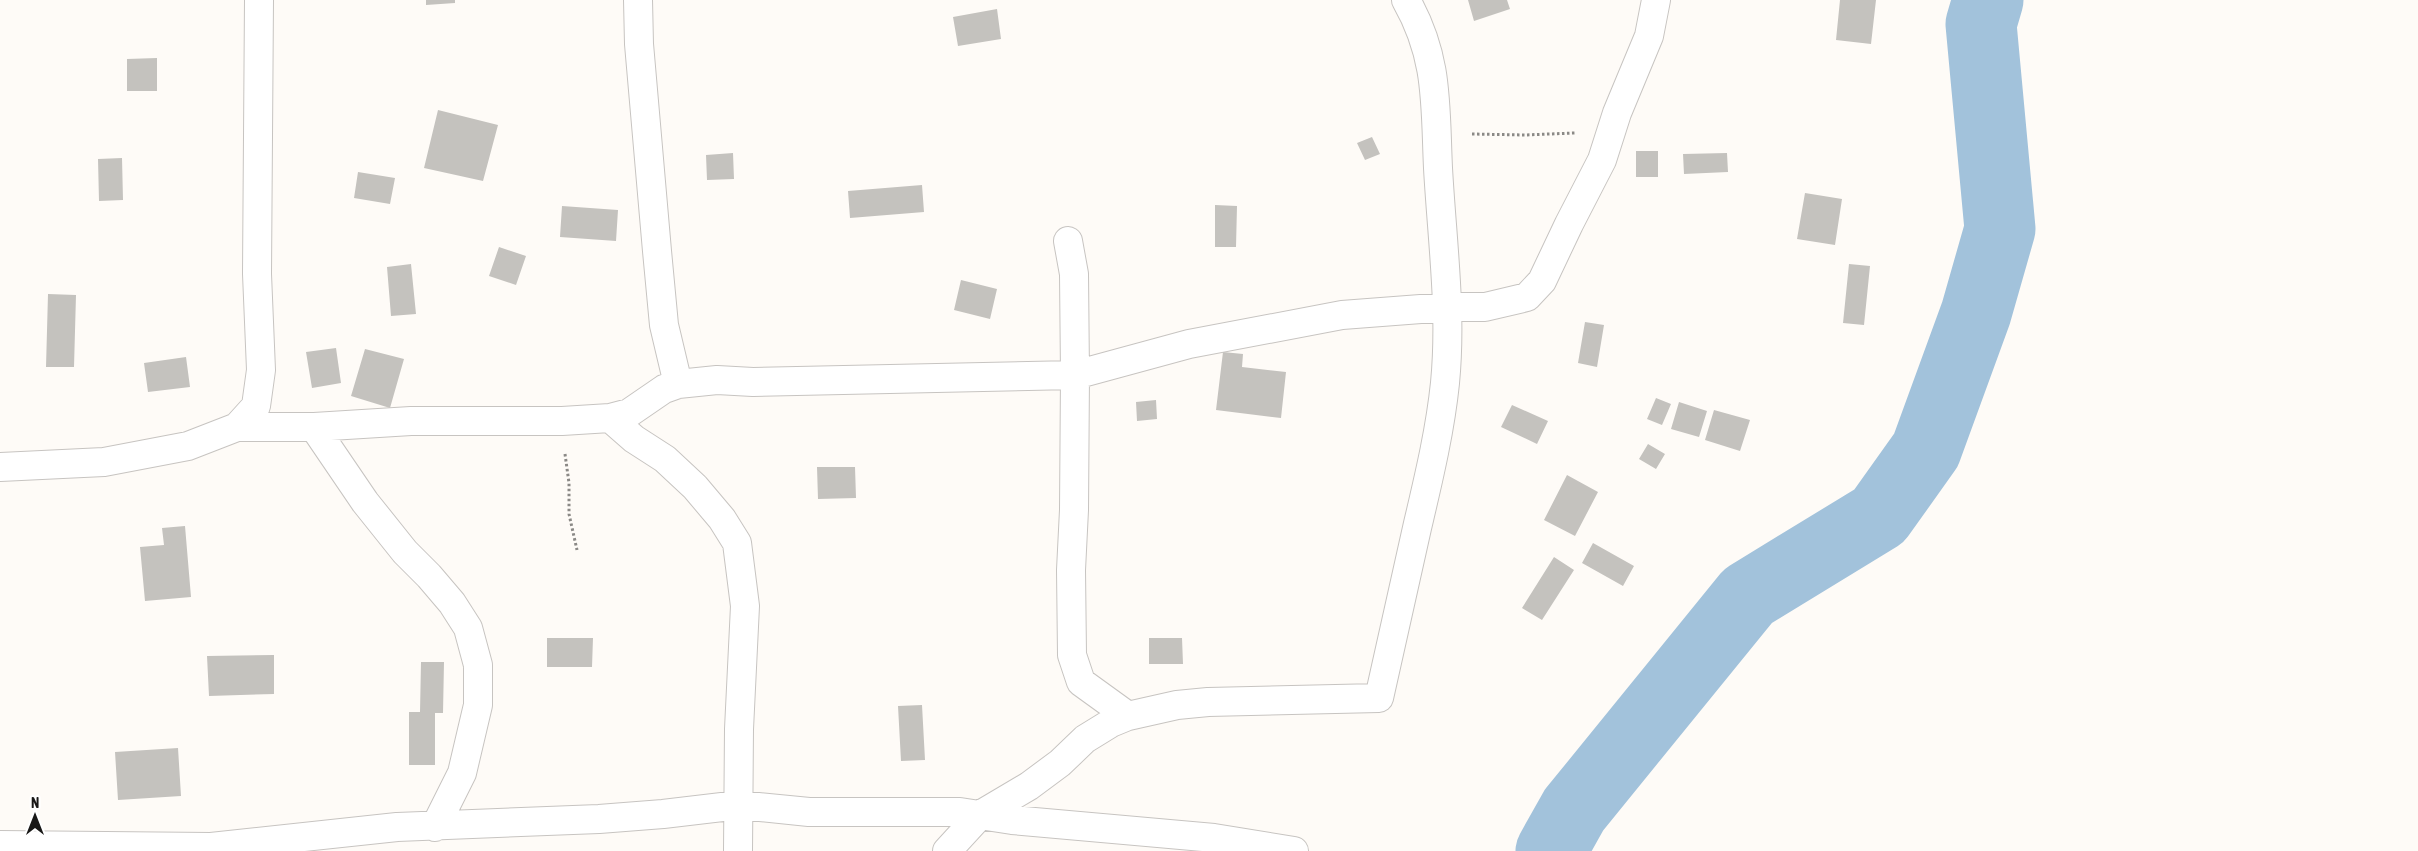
<svg xmlns="http://www.w3.org/2000/svg" width="2418" height="851" font-family="'Asap Condensed',sans-serif">
<style>
.lines{fill:none;stroke-linecap:round;stroke-linejoin:round}
.river{stroke:#a2c2db;stroke-width:71}
.building{fill:#c4c2be}
.minor-casing{stroke:#c7c4c1;stroke-width:30}
.path{stroke:#8b8986;stroke-width:3;stroke-dasharray:2.5 2.5;stroke-linecap:butt}
.minor{stroke:#fff;stroke-width:28}
</style>
<rect width="100%" height="100%" fill="#fefbf7"/>
<g class="lines">
<path class="river" d="M1551,851L1574,810L1748,596L1879,516L1926,450L1976,313L2000,229L1981,24L1988,0"/>
</g>
<path class="building" d="M426,0H455V3L426,5Z
M1468,0H1507L1510,9L1474,21Z
M1840,0H1876L1871,44L1836,40Z
M997,9L1001,39L958,46L953,17Z
M157,58V91H127V59Z
M438,110L498,125L483,181L424,168Z
M1372,137L1380,154L1365,160L1357,143Z
M1636,151H1658V177H1636Z
M733,153L734,179L707,180L706,155Z
M1727,153L1728,172L1684,174L1683,154Z
M122,158L123,200L99,201L98,159Z
M358,172L395,178L390,204L354,198Z
M922,185L924,212L850,218L848,191Z
M1805,193L1842,199L1835,245L1797,239Z
M1215,205L1237,206L1236,247H1215Z
M562,206L618,210L616,241L560,237Z
M499,247L526,256L516,285L489,276Z
M411,264L416,314L391,316L387,267Z
M1849,264L1870,266L1864,325L1843,323Z
M961,280L997,289L990,319L954,310Z
M48,294L76,295L74,367H46Z
M1585,322L1604,325L1597,367L1578,363Z
M336,348L341,383L312,388L306,352Z
M365,349L404,359L390,408L351,396Z
M1223,352L1243,354L1242,367L1286,372L1281,418L1216,410Z
M186,357L190,387L148,392L144,363Z
M1656,398L1671,404L1662,425L1647,419Z
M1156,400L1157,419L1137,421L1136,402Z
M1679,402L1707,411L1699,437L1671,429Z
M1512,405L1548,421L1537,444L1501,427Z
M1714,410L1750,420L1740,451L1705,440Z
M1648,444L1665,454L1656,469L1639,459Z
M817,467H855L856,498L818,499Z
M1567,475L1598,492L1575,536L1544,520Z
M185,526L191,597L145,601L140,547L164,545L162,528Z
M1593,543L1634,566L1623,586L1582,563Z
M1554,557L1574,570L1542,620L1522,608Z
M547,638H593L592,667H547Z
M1149,638H1182L1183,664H1149Z
M274,655V694L209,696L207,656Z
M421,662H444L443,713H435V765H409V712H420Z
M922,705L925,760L901,761L898,706Z
M178,748L181,796L118,800L115,752Z"/>
<g class="lines">
<g class="minor-casing">
<path id="minor" d="M638,0L639,44L657,251L664,325L678,384
M1068,241L1074,274L1075,375L1074,510L1071,570L1072,655L1081,682L1128,716
M610,418L634,439L665,459L695,487L722,519L737,543L745,606L739,729L738,851
M237,427H314L411,421H562L610,418L629,413L664,389L678,384L717,380L753,382L1075,375L1189,344L1342,315L1447,307H1485L1527,297L1542,281L1569,224L1602,160L1617,113L1649,36L1656,0
M314,427L365,502L405,552L429,576L452,603L468,628L478,665V705L462,773L435,827
M0,467L104,462L188,446L237,427L256,406L261,370L257,274L259,0
M0,845L211,847L397,827L599,819L663,814L739,805L809,812H960L1012,820L1214,838L1294,851
M947,851L980,815L1029,786L1060,763L1085,739L1111,723L1128,716L1177,705L1208,702L1379,698C1392,641 1404,585 1417,528C1428,481 1440,432 1445,383C1452,311 1442,240 1438,168C1435,105 1439,58 1406,0"/>
</g>
<path class="path" d="M1472,134L1525,135L1575,133
M565,454L569,483V514L577,550"/>
<use href="#minor" class="minor"/>
</g>
<g transform="translate(35 816)" stroke="#ffffff" stroke-width="4" paint-order="stroke">
<path d="M0-4L9 19L0 12L-9 19Z" fill="#191817"/>
<text y="-8" font-size="14" font-weight="bold" text-anchor="middle" fill="#191817">N</text>
</g>
</svg>
